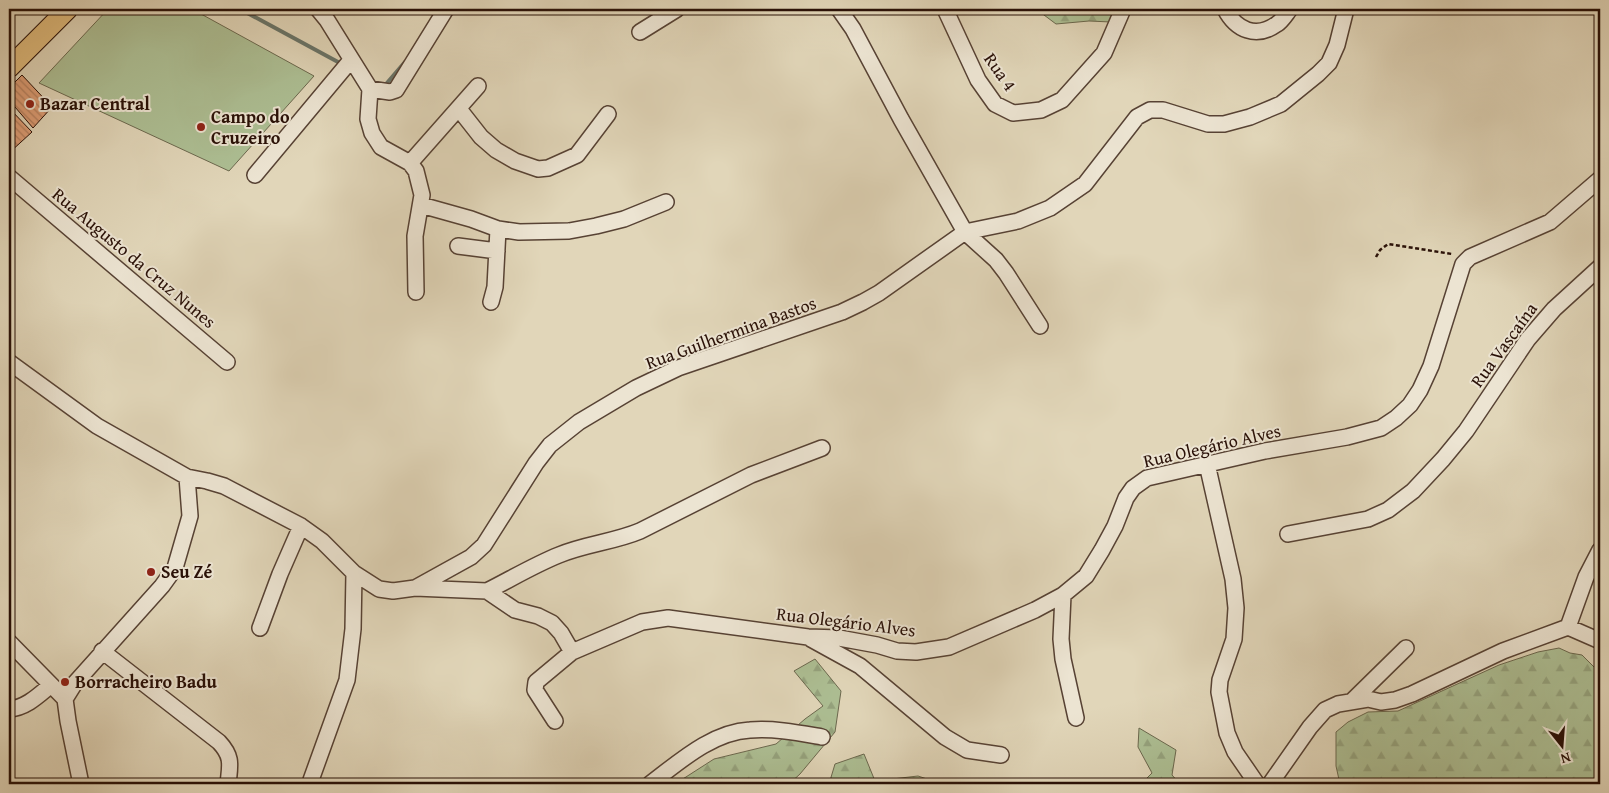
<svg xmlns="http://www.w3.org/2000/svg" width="1609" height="793" font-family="'Gentium Book Plus',serif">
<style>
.forest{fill:url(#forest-firs);stroke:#6b684e}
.garden{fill:#adbf94;stroke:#6b684e}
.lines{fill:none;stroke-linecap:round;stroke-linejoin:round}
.stream{stroke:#6a7569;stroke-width:4}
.building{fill:url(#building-back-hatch);stroke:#291007}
.minor-casing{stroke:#574234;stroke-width:18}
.major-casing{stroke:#291007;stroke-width:21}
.path{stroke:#291007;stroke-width:2.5;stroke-dasharray:4 2.5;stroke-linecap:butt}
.minor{stroke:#ece4d2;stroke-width:15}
.major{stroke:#e0bb7c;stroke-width:19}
.poi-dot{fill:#8f2418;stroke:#ece4d2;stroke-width:2}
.labels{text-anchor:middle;stroke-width:4;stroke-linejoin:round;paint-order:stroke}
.street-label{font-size:18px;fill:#291007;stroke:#ece4d2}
.poi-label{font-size:18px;font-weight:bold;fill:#291007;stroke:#ece4d2;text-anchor:start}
</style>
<defs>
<pattern id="forest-firs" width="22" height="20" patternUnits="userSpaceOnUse" patternTransform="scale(1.25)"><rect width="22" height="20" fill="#adbf94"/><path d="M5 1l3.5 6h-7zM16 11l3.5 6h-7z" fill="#95a37e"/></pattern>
<pattern id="building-back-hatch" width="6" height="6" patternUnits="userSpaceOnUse" patternTransform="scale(1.25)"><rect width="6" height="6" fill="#dd9d75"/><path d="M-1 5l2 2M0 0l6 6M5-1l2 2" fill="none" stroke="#b37f5e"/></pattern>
</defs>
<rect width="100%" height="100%" fill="#e1d6b9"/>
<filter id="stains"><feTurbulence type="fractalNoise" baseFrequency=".004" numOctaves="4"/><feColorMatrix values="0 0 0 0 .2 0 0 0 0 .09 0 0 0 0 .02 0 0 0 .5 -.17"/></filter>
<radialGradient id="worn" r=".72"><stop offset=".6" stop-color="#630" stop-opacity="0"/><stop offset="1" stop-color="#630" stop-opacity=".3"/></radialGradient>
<path class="forest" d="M1036,9H1115L1111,22L1089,21L1056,24Z
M1559,648L1570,653L1582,655L1600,673V784H1340L1336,766V732L1348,722L1368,712L1398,711L1499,665L1538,652Z
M815,659L841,691L835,732L800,774L789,784H675L714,759L776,744L805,719L823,706L794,671Z
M1139,728L1176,750L1172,775L1180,784H1141L1152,773L1138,747Z
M864,754L875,781L918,776L942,784H829L835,764Z"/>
<path class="garden" d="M108,9H192L314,76L229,171L39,83Z"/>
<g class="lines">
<path class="stream" d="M240,9L338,62
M387,83L405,62"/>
</g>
<path class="building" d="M22,75L52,107L33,128L9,100V88Z
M9,108L32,132L9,153Z"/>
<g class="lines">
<g class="minor-casing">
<path id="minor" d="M318,9L327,20L370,89L368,119L372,133L381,147L410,163L416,171L422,195L415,236L416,292
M839,9L853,29L901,119L965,232L996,260L1006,273L1040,326
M945,9L978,80L995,104L1013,113L1041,110L1062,100L1104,53L1123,9
M1225,9C1236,30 1256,39 1277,24C1282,21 1286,14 1290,9
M640,32L677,9
M370,89L390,92L396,90L446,9
M459,109L481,137L496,150L515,161L538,169L548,168L577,155L608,114
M410,163L478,86
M255,175L351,60
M9,177L227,362
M421,205L471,219L498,229L519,232L569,231L596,226L624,219L666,202
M458,246L497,251
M491,302L495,287L498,229
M9,362L97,426L187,477L207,481L224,486L301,526L322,541L354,573L379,589L393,591L415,588L471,557L484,545L536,463L550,445L579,422L636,388L678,368L842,312L863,302L879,293L965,232L1018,221L1050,208L1085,184L1137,117L1150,110H1163L1208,124H1224L1250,117L1281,104L1318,74L1329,63L1337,45L1346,9
M1207,464L1233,579L1236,608L1234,639L1220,680L1219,692L1227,733L1235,752L1257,784
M1288,534L1368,519L1388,510L1413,491L1443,459L1466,431L1528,339L1554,309L1600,267
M415,588L487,591L515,610L538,616L552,623L561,633L572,652L642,622L668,618L808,637L839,638L877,645L897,651L916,652L949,647L1035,610L1063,595L1086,576L1102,550L1115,526L1126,498L1133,488L1147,478L1265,451L1347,437L1381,428L1396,418L1410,405L1420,390L1431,366L1463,264L1470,257L1550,222L1600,179
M487,591C511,579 534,565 559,555C585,544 614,542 640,531L751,475L822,448
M1063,595L1061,639L1063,659L1076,718
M1568,627L1600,641
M260,628L280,574L301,526
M811,639L860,666L945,737L967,750L1001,755
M9,642L65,699
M102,651L219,742C233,757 230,765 228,784
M1351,702L1406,648
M9,709C26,708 39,695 51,685
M555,721L535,690L536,682L572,652
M81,784L68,721L65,699L75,683L162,586L175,568L190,516L187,477
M311,784V780L347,680L353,629L354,573
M650,784C679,762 712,732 750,730C774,728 799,733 822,737
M1270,784L1310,727L1325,710L1338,704L1368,699L1381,702L1395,700L1412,694L1503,651L1568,627L1586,577L1600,550"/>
</g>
<g class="major-casing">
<path id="major" d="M9,68L68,9"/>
</g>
<path class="path" d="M1376,257L1380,250L1388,244L1452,254"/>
<use href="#minor" class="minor"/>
<use href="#major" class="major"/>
</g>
<g class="poi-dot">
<circle cx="30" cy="104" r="5"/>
<circle cx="201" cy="127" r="5"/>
<circle cx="151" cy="572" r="5"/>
<circle cx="65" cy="682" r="5"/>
</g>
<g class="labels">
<g class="street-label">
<text transform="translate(1000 72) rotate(55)" y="6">Rua 4</text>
<text transform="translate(134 258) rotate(40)" y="6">Rua Augusto da Cruz Nunes</text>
<text transform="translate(731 333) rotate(-20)" y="6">Rua Guilhermina Bastos</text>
<text transform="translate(1504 345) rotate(-54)" y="6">Rua Vascaína</text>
<text transform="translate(1212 446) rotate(-13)" y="6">Rua Olegário Alves</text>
<text transform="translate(846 622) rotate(7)" y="6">Rua Olegário Alves</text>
</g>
<g class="poi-label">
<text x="40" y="110">Bazar Central</text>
<text x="211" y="123">Campo do<tspan x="211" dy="21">Cruzeiro</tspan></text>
<text x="161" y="578">Seu Zé</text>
<text x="75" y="688">Borracheiro Badu</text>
</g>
</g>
<rect width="1609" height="793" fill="none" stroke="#e1d6b9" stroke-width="30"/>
<rect x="10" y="10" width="1589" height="773" fill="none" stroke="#291007" stroke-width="2.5"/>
<rect x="15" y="15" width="1579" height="763" fill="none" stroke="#291007"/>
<g transform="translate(1562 746) rotate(163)" stroke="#ece4d2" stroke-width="4" paint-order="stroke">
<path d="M0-4L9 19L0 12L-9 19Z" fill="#291007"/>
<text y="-8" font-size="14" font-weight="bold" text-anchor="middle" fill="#291007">N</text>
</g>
<rect width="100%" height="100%" filter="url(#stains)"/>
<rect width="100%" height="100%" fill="url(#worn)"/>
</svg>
